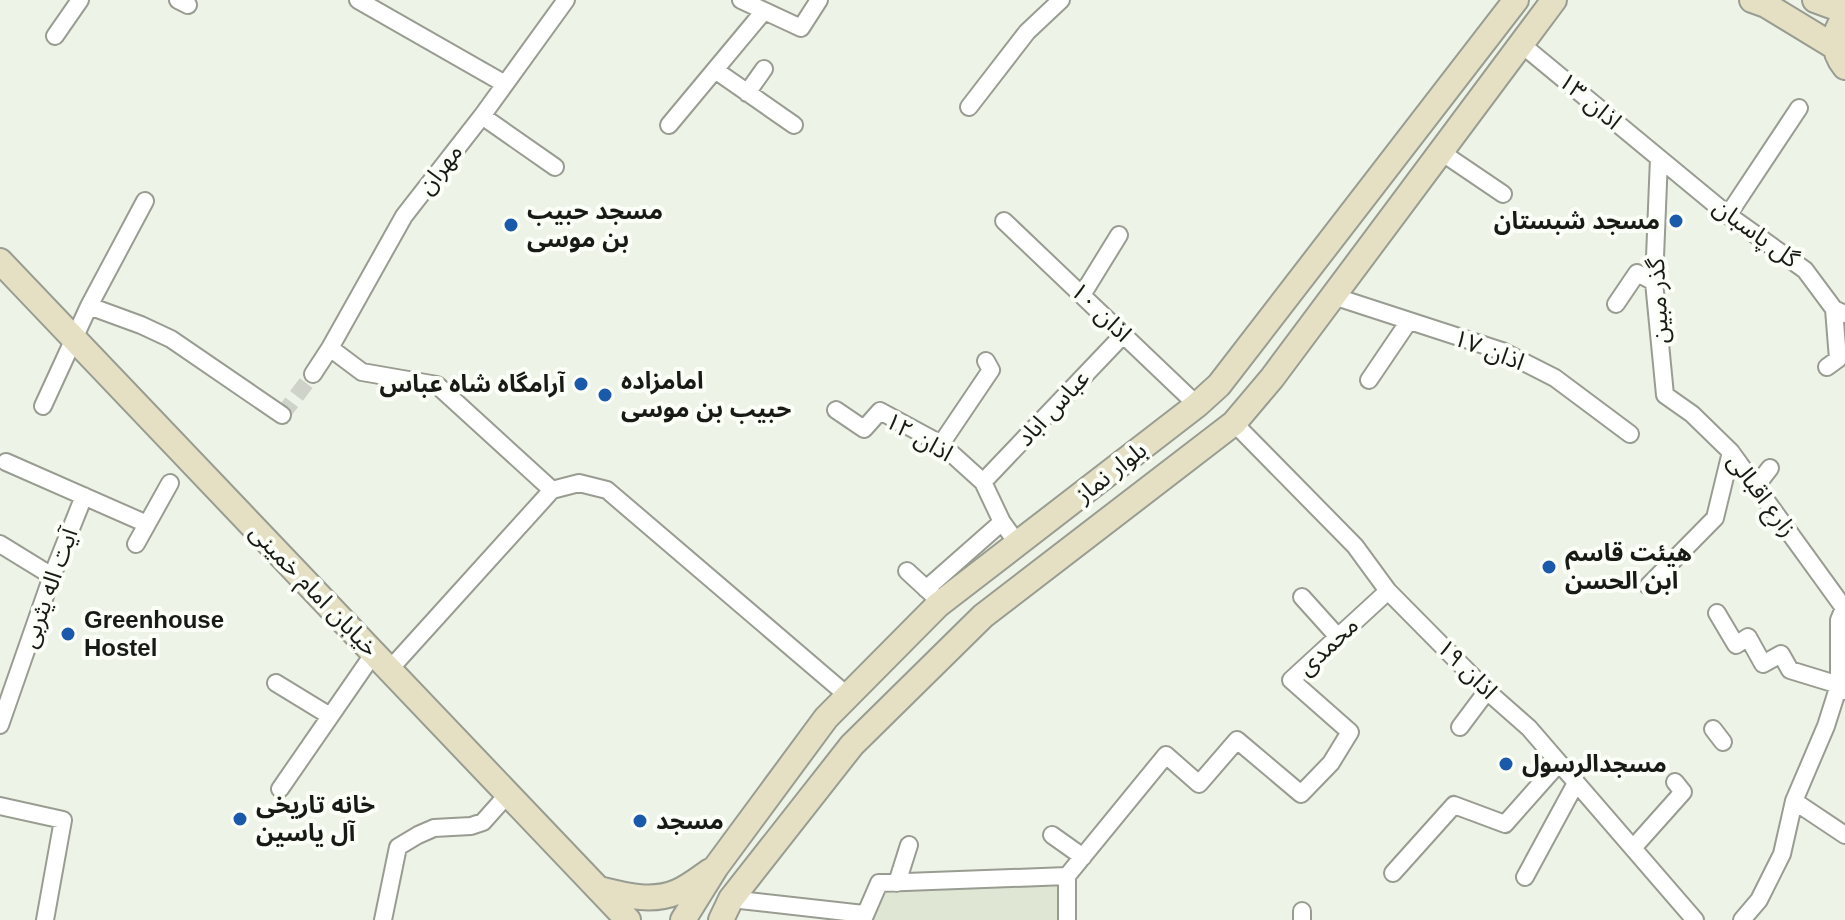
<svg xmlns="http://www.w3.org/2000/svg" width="1845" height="920" font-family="Helvetica,'Noto Sans Arabic',sans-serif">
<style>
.built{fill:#dfe7d4}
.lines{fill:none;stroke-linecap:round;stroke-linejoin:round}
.street-tunnel{stroke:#ced2c8;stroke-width:16;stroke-dasharray:16 8;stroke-linecap:butt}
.street-casing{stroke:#989c91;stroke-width:20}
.secondary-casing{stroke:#989c91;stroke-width:28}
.street{stroke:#fff;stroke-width:16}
.secondary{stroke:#e5e0c4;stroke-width:24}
.poi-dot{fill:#1b59aa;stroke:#fcfff8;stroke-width:3}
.labels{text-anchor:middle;stroke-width:8;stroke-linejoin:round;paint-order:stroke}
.street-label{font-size:24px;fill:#181a16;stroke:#fcfff8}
.poi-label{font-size:24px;font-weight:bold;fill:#181a16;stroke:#fcfff8;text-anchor:start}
</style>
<rect width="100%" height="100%" fill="#eef3e7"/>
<path class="built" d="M1059,885L1060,920H871L885,891Z"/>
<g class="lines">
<path class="street-tunnel" d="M282,415L313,374"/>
<g class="street-casing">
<path id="street" d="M178,0L188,5
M358,0L505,84
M741,0L801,28L819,0
M55,36L80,0
M1521,44L1728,215L1805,270L1834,309L1845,314
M715,70L794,125
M747,93L764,69
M969,107L1027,32L1061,0
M482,116L555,167
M669,125L764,11
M1441,152L1503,194
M1659,158L1654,282L1665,395L1692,414L1731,452L1844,608
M1728,215L1799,108
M1004,221L1197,405
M1082,295L1119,235
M1333,296L1502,351L1555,378L1630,434
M1616,304L1637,273L1654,282
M89,306L141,325L171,339L282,415
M330,348L362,372L437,385L552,490L390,669
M1827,367L1838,359L1834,309
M313,374L330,348L404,216L482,116L566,0
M1369,380L1409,321
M43,406L89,306L145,201
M836,410L864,429L880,411L941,444L983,482L1002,522L1018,544
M1234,423L1355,546L1388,591L1487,691L1529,728L1695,920
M941,444L991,370L986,361
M6,462L147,524
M983,482L1124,334
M1756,486L1770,468
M552,490L579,483L607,490L848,696
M0,544L52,576
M136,544L170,483
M907,571L932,594
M1648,586L1715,518L1731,452
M926,589L1002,522
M1302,597L1338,637
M1717,613L1736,645L1748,637L1763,664L1781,654L1790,670L1839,685L1845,691
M276,683L330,716
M0,725L52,576L84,496
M1460,727L1487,691
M1713,729L1723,742
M280,789L374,653
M1794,801L1845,835
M0,806L63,820L45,920
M1052,835L1083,857
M1633,848L1683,792L1675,782
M1393,873L1454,805L1505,824L1559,763
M1067,876L1166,755L1199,784L1237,740L1301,794L1331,763L1350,732L1291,680L1388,591
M1525,877L1576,783
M897,883L909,845
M731,899L864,914
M1302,911V920
M383,920L398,847L418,835L434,828L471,826L483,822L508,794
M863,920L879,883L1067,876V920
M1742,920L1759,900L1782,854L1794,801L1826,726L1839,685V620L1844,608"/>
</g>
<g class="secondary-casing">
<path id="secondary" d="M1752,0L1766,5L1835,47
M1815,0L1845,11
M1845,17C1832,33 1832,51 1845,67
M0,261L628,920
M599,889C624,895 651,903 677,892C689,887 700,878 710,871
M683,920L716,867L826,718L938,605L1197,405L1219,385L1516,0
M721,920L731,899L852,745L983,616L1234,423L1272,378L1554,0"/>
</g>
<use href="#street" class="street"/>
<use href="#secondary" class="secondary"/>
</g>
<g class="poi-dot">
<circle cx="1676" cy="221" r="8"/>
<circle cx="511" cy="225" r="8"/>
<circle cx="581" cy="384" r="8"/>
<circle cx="605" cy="395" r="8"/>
<circle cx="1549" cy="567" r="8"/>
<circle cx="68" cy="634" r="8"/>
<circle cx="1506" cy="764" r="8"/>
<circle cx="240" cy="819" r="8"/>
<circle cx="640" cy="821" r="8"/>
</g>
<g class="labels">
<g class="street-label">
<text transform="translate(1590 101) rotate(40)" y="8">اذان ۱۳</text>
<text transform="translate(440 169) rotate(-52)" y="8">مهران</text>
<text transform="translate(1756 233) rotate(36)" y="8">گل پاسبان</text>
<text transform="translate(1658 301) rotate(-93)" y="8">گذر مبین</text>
<text transform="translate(1101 312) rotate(44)" y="8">اذان ۱۰</text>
<text transform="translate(1489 350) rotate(21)" y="8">اذان ۱۷</text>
<text transform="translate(1053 408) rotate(-47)" y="8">عباس اباد</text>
<text transform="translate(919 437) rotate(30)" y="8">اذان ۱۲</text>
<text transform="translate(1111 472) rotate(-38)" y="8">بلوار نماز</text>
<text transform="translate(1762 495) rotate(53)" y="8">زارع اقبالی</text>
<text transform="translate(49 588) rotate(-70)" y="8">آیت اله یثربی</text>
<text transform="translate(314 590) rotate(46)" y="8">خیابان امام خمینی</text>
<text transform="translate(1328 646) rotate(-43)" y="8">محمدی</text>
<text transform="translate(1467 669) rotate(45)" y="8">اذان ۱۹</text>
</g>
<g class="poi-label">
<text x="527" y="219">مسجد حبیب<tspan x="527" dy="28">بن موسی</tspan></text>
<text x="1660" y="229" text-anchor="end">مسجد شبستان</text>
<text x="621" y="389">امامزاده<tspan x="621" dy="28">حبیب بن موسی</tspan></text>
<text x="565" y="392" text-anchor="end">آرامگاه شاه عباس</text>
<text x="1565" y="561">هیئت قاسم<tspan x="1565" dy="28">ابن الحسن</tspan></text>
<text x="84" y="628">Greenhouse<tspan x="84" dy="28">Hostel</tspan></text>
<text x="1522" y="772">مسجدالرسول</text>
<text x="256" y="813">خانه تاریخی<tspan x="256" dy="28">آل یاسین</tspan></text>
<text x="656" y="829">مسجد</text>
</g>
</g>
</svg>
